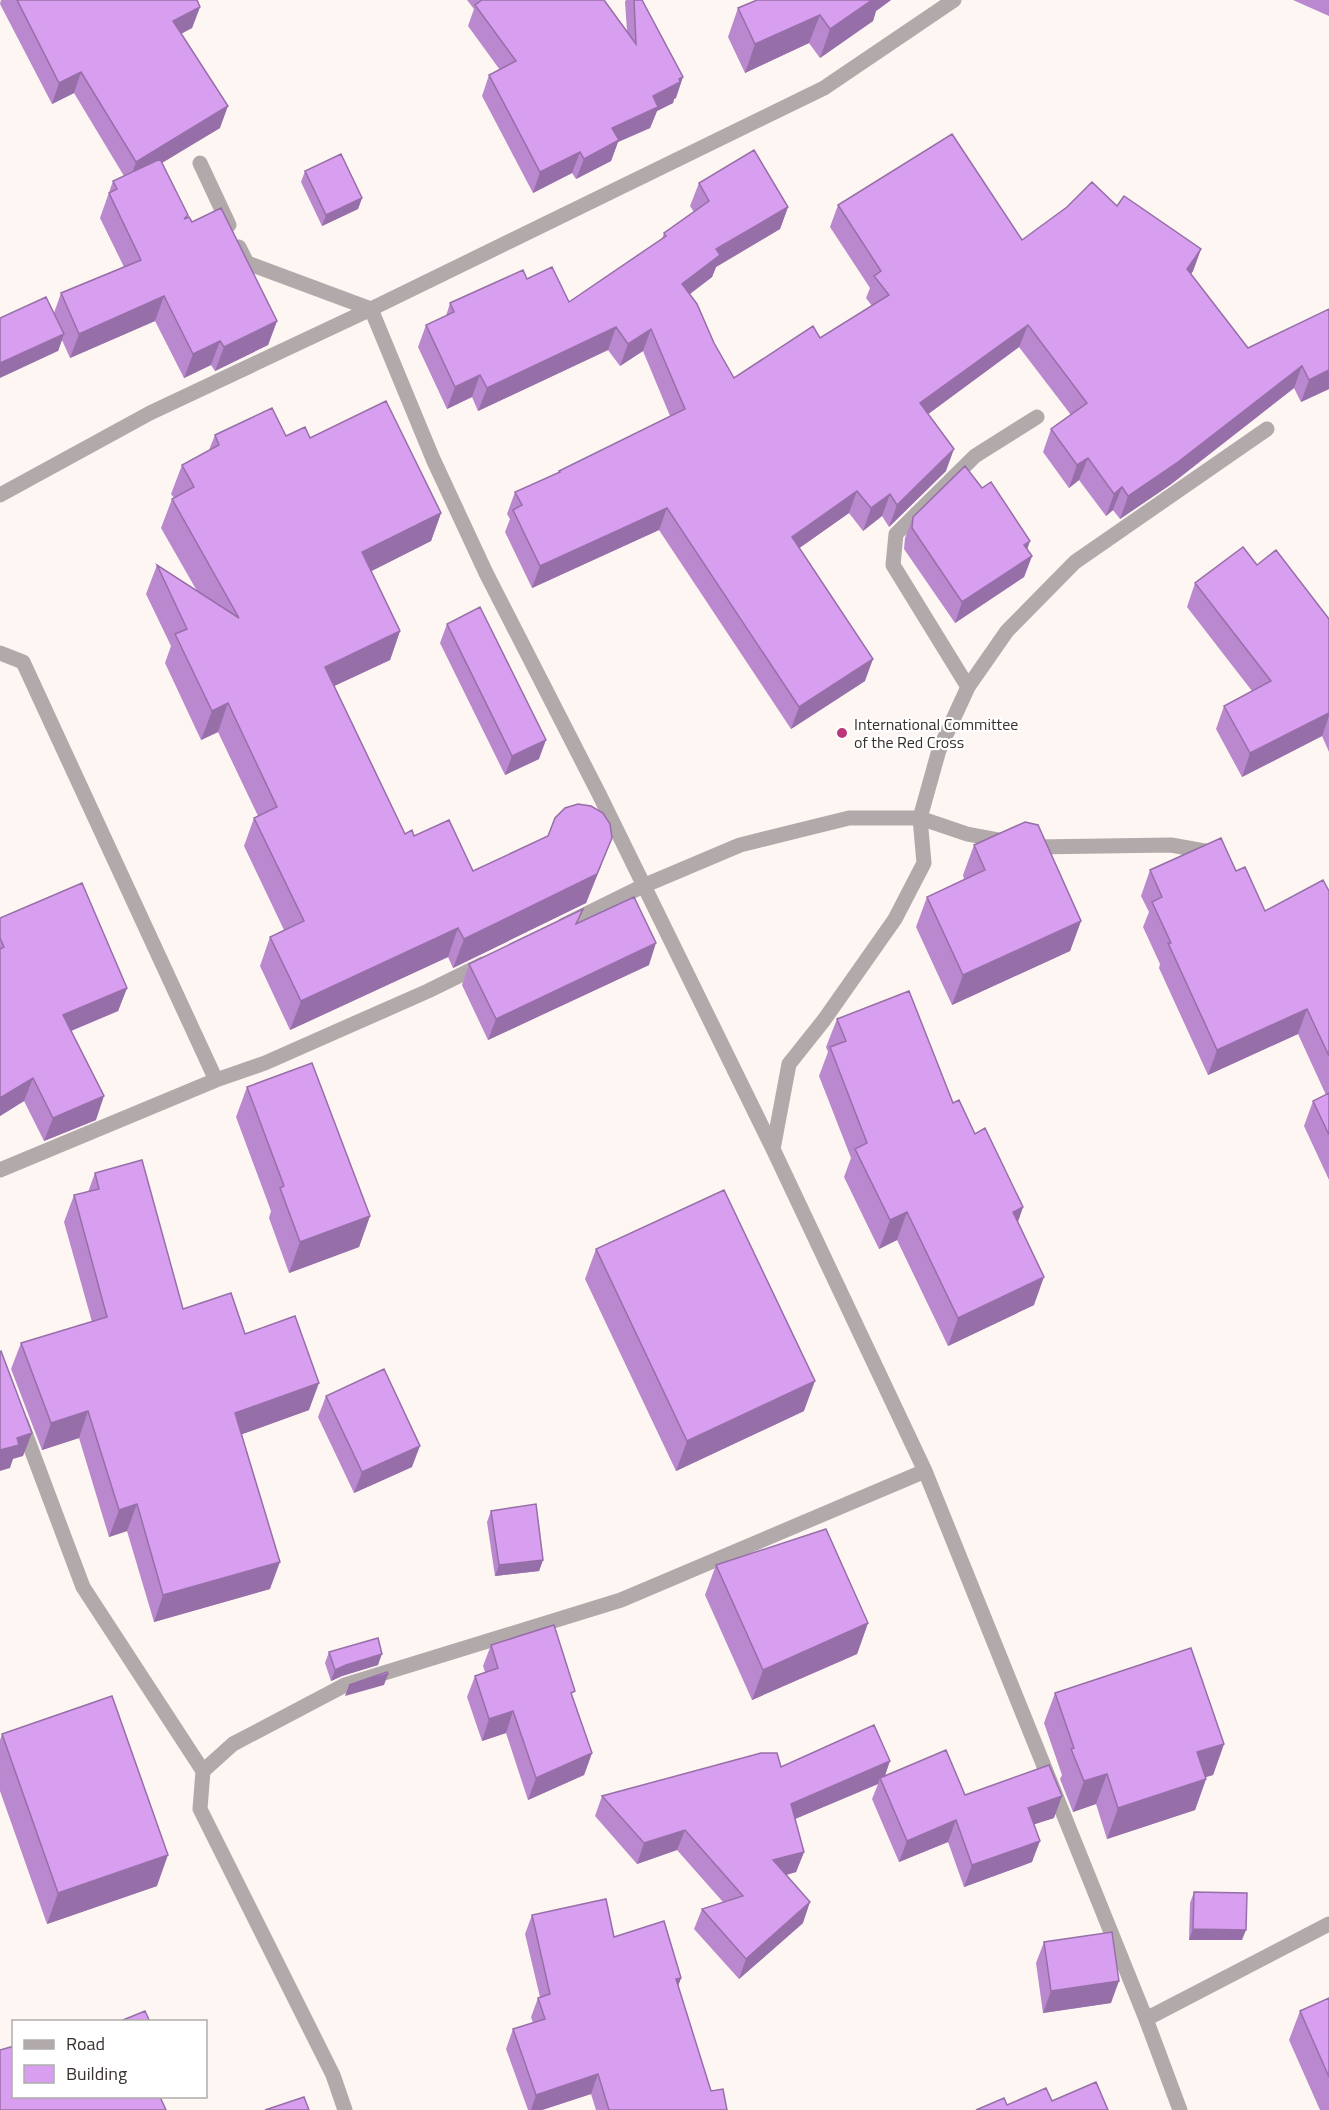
<svg xmlns="http://www.w3.org/2000/svg" width="1329" height="2110" font-family="'Titillium Web',sans-serif">
<style>
.lines{fill:none;stroke-linecap:round;stroke-linejoin:round}
.minor{stroke:#b2a9ab;stroke-width:15}
.wall{fill:#ba88ce}
.shaded-wall{fill:#976fa8}
.building{fill:#d89ef0;stroke:#976fa8;stroke-width:1.5}
.poi-dot{fill:#bb377c;stroke:#fff;stroke-width:2}
.labels{text-anchor:middle;stroke-width:4.5;stroke-linejoin:round;paint-order:stroke}
.poi-label{font-size:16px;fill:#39312d;stroke:#fff;text-anchor:start}
</style>
<rect width="100%" height="100%" fill="#fef6f2"/>
<g class="lines">
<path class="minor" d="M200,163L229,225
M239,247L247,263L371,309L433,459L486,573L599,794L773,1149L925,1471L1146,2019L1180,2110
M0,495L150,413L371,309L824,88L954,0
M0,653L23,662L216,1080
M968,687L893,565L896,534L975,456L1037,417
M564,925L643,886L740,845L849,818H920L967,834L1035,847L1171,845L1216,853
M773,1149L789,1064L824,1020L895,919L924,863L920,818L939,750L968,687L1007,631L1075,562L1267,429
M0,1170L216,1080L265,1063L428,991L483,964
M21,1422L83,1587L203,1771
M1146,2019L1329,1924
M345,2110L333,2075L200,1809L203,1771L233,1744L345,1685L621,1600L925,1471"/>
</g>
<path class="wall" d="M1,0H197L200,7L192,28L181,34L220,128L162,162L188,215L187,218L277,321L268,345L215,371L211,365L184,378L155,321L70,358L62,340L58,351L54,313L61,293L124,267L100,218L113,181L124,176L74,93L52,104L0,4Z
M467,0H604L627,31L625,2L626,0H642L676,98L674,99L673,103L657,111L650,128L618,142L611,161L576,179L572,173L533,193L482,96L489,75L500,70L468,26L474,9Z
M757,0H891L876,11L873,21L820,58L809,43L745,73L728,37L738,8Z
M1293,0H1329V16Z
M305,171L362,198L358,209L322,226L301,182Z
M699,183L788,207L780,229L716,267L712,277L690,294L714,343L734,378L820,338L872,306L866,298L870,288L830,227L838,205L1022,240L1117,206L1201,249L1193,271L1191,274L1248,348L1329,309V389L1301,402L1294,388L1170,485L1120,519L1113,510L1106,516L1079,480L1069,488L1043,452L1051,429L1071,415L1019,347L928,414L946,471L889,527L882,516L863,531L849,513L799,548L865,681L791,729L659,530L532,588L505,532L510,519L507,514L515,492L559,473V471L670,416L643,351L620,366L608,350L478,411L472,397L447,409L418,347L426,325L446,316L450,303L527,279L569,302L662,239L664,233L694,212L690,206Z
M215,435L286,436L310,438L441,513L431,541L371,571L400,631L390,660L334,686L405,834L414,836L473,871L601,866L586,903L453,968L448,957L290,1030L260,966L270,937L284,930L244,846L254,818L258,816L218,732L201,740L165,663L171,646L146,594L157,565L197,591L161,528L172,499L174,498L171,494L182,465L209,450Z
M982,488L1032,556L1024,577L955,623L904,549L905,538L913,517Z
M1257,565L1329,619V752L1322,736L1242,777L1216,729L1224,706L1252,691L1187,607L1195,583Z
M447,624L539,759L505,775L440,643Z
M974,845L1081,921L1070,951L952,1005L916,927L927,897L964,879L963,875Z
M1150,870L1236,871L1265,911L1329,891V1180L1304,1126L1313,1101L1326,1095L1298,1034L1208,1075L1159,968L1160,964L1143,927L1149,912L1141,896Z
M583,909L577,924L649,965L488,1040L462,985L469,964Z
M0,918L127,988L118,1011L71,1031L96,1120L44,1141L24,1101L0,1116Z
M837,1019L953,1103L975,1134L1023,1207L1018,1222L1034,1305L948,1346L897,1240L879,1249L844,1177L851,1158L819,1076L828,1052L826,1047Z
M247,1087L370,1216L359,1247L289,1273L269,1218L271,1211L236,1117Z
M95,1173L183,1309L245,1334L309,1410L242,1434L270,1589L154,1622L127,1531L109,1537L79,1438L42,1450L11,1369L21,1343L92,1322L64,1222L74,1195L88,1192Z
M596,1249L804,1411L676,1471L585,1279Z
M326,1396L412,1467L354,1493L318,1417Z
M491,1511L543,1560L539,1571L495,1576L487,1522Z
M716,1565L868,1623L857,1654L752,1700L705,1595Z
M491,1645L573,1698L592,1753L584,1775L528,1800L506,1733L482,1741L467,1697L475,1676L485,1672L483,1666Z
M329,1652L378,1665L342,1676L331,1681L325,1663Z
M1055,1693L1224,1744L1213,1775L1205,1777L1206,1779L1195,1810L1107,1839L1096,1804L1073,1812L1060,1779L1062,1775L1044,1723Z
M2,1734L157,1886L47,1924L0,1791V1740Z
M781,1767L885,1776L965,1795L1054,1818L1034,1824L1032,1862L964,1887L948,1842L899,1862L872,1799L878,1784L795,1819L804,1852L796,1872L786,1875L803,1923L739,1979L694,1929L702,1909L723,1902L677,1850L637,1864L595,1816L602,1796Z
M1194,1892L1242,1940H1189L1190,1903Z
M532,1915L614,1937L681,1978L678,1986L711,2091L727,2110H596L591,2094L542,2110H528L506,2049L513,2029L533,2023L531,2017L538,1998L540,1997L525,1934Z
M1044,1942L1111,2003L1043,2013L1036,1963Z
M1329,1998V2110H1320L1289,2040L1300,2011Z"/>
<path class="shaded-wall" d="M872,0H891L876,11L873,21L820,58L830,29Z
M200,7L192,28L165,42L173,21Z
M820,15L809,43L745,73L755,44Z
M81,72L74,93L52,104L59,83Z
M683,77L676,98L674,99L673,103L657,111L650,128L618,142L611,161L576,179L584,159L612,128L653,96Z
M228,106L220,128L129,183L136,162Z
M580,152L572,173L533,193L540,172Z
M362,198L358,209L322,226L326,215Z
M788,207L780,229L716,267L712,277L674,306L682,284L716,249Z
M1201,249L1193,271L1179,292L1187,269Z
M164,296L155,321L70,358L79,334Z
M277,321L268,345L215,371L224,347Z
M1028,325L1019,347L912,426L920,403Z
M616,327L608,350L478,411L487,388Z
M651,329L643,351L620,366L628,344Z
M64,334L58,351L0,378V363Z
M220,341L211,365L184,378L193,354Z
M1302,366L1294,388L1170,485L1120,519L1128,496Z
M1329,370V389L1301,402L1309,380Z
M480,375L472,397L447,409L455,387Z
M954,449L946,471L889,527L897,505Z
M1088,458L1079,480L1069,488L1077,465Z
M1122,487L1113,510L1106,516L1114,494Z
M857,491L849,513L784,559L792,537Z
M890,494L882,516L863,531L871,508Z
M667,508L659,530L532,588L540,566Z
M441,513L431,541L352,581L362,552Z
M1030,541L1023,562L1024,545Z
M1032,556L1024,577L955,623L962,602Z
M400,631L390,660L315,695L325,667Z
M873,659L865,681L791,729L799,707Z
M228,703L218,732L201,740L212,711Z
M1329,713V716L1322,736L1242,777L1250,753Z
M546,740L539,759L505,775L512,756Z
M612,838L586,903L453,968L464,939Z
M1081,921L1070,951L952,1005L963,975Z
M458,928L448,957L290,1030L301,1001Z
M656,943L649,965L488,1040L496,1019Z
M127,988L118,1011L54,1038L63,1015Z
M1307,1009L1298,1034L1208,1075L1217,1050Z
M33,1078L24,1101L0,1116V1098Z
M104,1096L96,1120L44,1141L53,1118Z
M1023,1207L1013,1235V1212Z
M907,1212L897,1240L879,1249L890,1220Z
M370,1216L359,1247L289,1273L300,1242Z
M1044,1277L1034,1305L948,1346L958,1318Z
M815,1381L804,1411L676,1471L687,1441Z
M319,1383L309,1410L226,1440L235,1413Z
M88,1411L79,1438L42,1450L51,1423Z
M32,1433L23,1456L13,1459L10,1468L0,1471V1450L17,1438Z
M420,1446L412,1467L354,1493L362,1472Z
M137,1504L127,1531L109,1537L119,1510Z
M543,1560L539,1571L495,1576L499,1565Z
M280,1562L270,1589L154,1622L163,1595Z
M868,1623L857,1654L752,1700L763,1670Z
M382,1654L378,1665L342,1676L331,1681L335,1670L346,1665Z
M388,1674L384,1685L345,1696L349,1685Z
M513,1711L506,1733L482,1741L489,1719Z
M1224,1744L1213,1775L1186,1783L1197,1752Z
M592,1753L584,1775L528,1800L536,1778Z
M890,1761L883,1782L880,1778L878,1784L783,1824L791,1804Z
M1107,1774L1096,1804L1073,1812L1084,1781Z
M1206,1779L1195,1810L1107,1839L1118,1808Z
M1062,1796L1054,1818L1020,1829L1028,1808Z
M956,1820L948,1842L899,1862L907,1841Z
M685,1830L677,1850L637,1864L644,1843Z
M1040,1841L1032,1862L964,1887L972,1865Z
M804,1852L796,1872L765,1881L773,1860Z
M168,1855L157,1886L47,1924L58,1893Z
M810,1902L803,1923L739,1979L746,1959Z
M1193,1929L1246,1930L1242,1940H1189Z
M681,1978L674,1997L676,1979Z
M1119,1981L1111,2003L1043,2013L1051,1991Z
M598,2074L591,2094L542,2110H531L536,2095Z"/>
<path class="building" d="M17,0H197L200,7L173,21L228,106L136,162L81,72L59,83Z
M482,0H604L636,44L634,0H642L683,77L679,79L680,82L653,96L658,107L612,128L619,140L584,159L580,152L540,172L489,75L516,61L475,5Z
M757,0H872L830,29L820,15L755,44L738,8Z
M952,134L1022,240L1067,207L1092,182L1117,206L1124,196L1201,249L1187,269L1248,348L1329,309V370L1309,380L1302,366L1178,462L1128,496L1122,487L1114,494L1088,458L1077,465L1051,429L1087,403L1028,325L920,403L954,449L897,505L890,494L871,508L857,491L792,537L873,659L799,707L667,508L540,566L513,510L522,505L515,492L560,472L559,471L685,409L651,329L628,344L616,327L487,388L480,375L455,387L426,325L454,312L450,303L523,270L527,279L552,267L569,302L666,236L664,233L709,201L699,183L754,150L788,207L716,249L720,255L682,284L697,304L714,343L734,378L813,326L820,338L889,295L874,276L881,271L838,205Z
M341,154L362,198L326,215L305,171Z
M160,159L188,215L184,219L189,217L192,222L221,208L277,321L224,347L220,341L193,354L164,296L79,334L61,293L141,260L109,193L117,189L113,181Z
M46,297L64,334L0,363V318Z
M386,401L441,513L362,552L400,631L325,667L405,834L412,830L414,836L449,820L473,871L548,836L555,818L565,808L578,804L591,806L603,813L610,824L612,838L597,874L464,939L458,928L301,1001L270,937L304,921L254,818L277,807L228,703L212,711L175,634L187,629L157,565L239,618L172,499L194,487L182,465L219,445L215,435L272,408L286,436L305,427L310,438Z
M965,466L982,488L991,482L1030,541L1024,545L1032,556L962,602L912,528L913,517Z
M1243,547L1257,565L1276,550L1329,619V713L1250,753L1224,706L1271,681L1195,583Z
M480,607L546,740L512,756L447,624Z
M1025,822L1038,825L1081,921L963,975L927,897L985,870L974,845Z
M1221,838L1236,871L1245,867L1265,911L1323,880L1329,891V1056L1307,1009L1217,1050L1168,943H1171L1152,902L1162,897L1150,870Z
M82,883L127,988L63,1015L104,1096L53,1118L33,1078L0,1098V949L4,947L0,938V918Z
M634,897L656,943L496,1019L469,964L583,909L576,924Z
M909,991L953,1103L959,1100L975,1134L985,1128L1023,1207L1013,1212L1044,1277L958,1318L907,1212L890,1220L855,1149L867,1143L830,1047L846,1041L837,1019Z
M312,1063L370,1216L300,1242L280,1188L284,1186L247,1087Z
M1329,1093V1135L1313,1101Z
M142,1160L183,1309L231,1293L245,1334L295,1316L319,1383L235,1413L280,1562L163,1595L137,1504L119,1510L88,1411L51,1423L21,1343L107,1317L74,1195L99,1189L95,1173Z
M724,1190L815,1381L687,1441L596,1249Z
M1,1351L32,1433L17,1438L19,1445L0,1450V1352Z
M384,1369L420,1446L362,1472L326,1396Z
M536,1504L543,1560L499,1565L491,1511Z
M826,1529L868,1623L763,1670L716,1565Z
M554,1625L575,1691L571,1693L592,1753L536,1778L513,1711L489,1719L475,1676L498,1668L491,1645Z
M378,1638L382,1654L346,1665L335,1670L329,1652Z
M1191,1648L1224,1744L1197,1752L1206,1779L1118,1808L1107,1774L1084,1781L1071,1749L1074,1748L1055,1693Z
M387,1672L388,1674L349,1685Z
M112,1696L168,1855L58,1893L2,1734Z
M874,1725L890,1761L791,1804L804,1852L773,1860L810,1902L746,1959L702,1909L743,1896L685,1830L644,1843L602,1796L761,1753H777L781,1767Z
M946,1750L965,1795L1049,1765L1062,1796L1028,1808L1040,1841L972,1865L956,1820L907,1841L880,1778Z
M1194,1892L1247,1893L1246,1930L1193,1929Z
M606,1899L614,1937L664,1921L681,1978L676,1979L711,2091L723,2089L727,2110H609L598,2074L536,2095L513,2029L545,2019L538,1998L550,1994L532,1915Z
M1112,1932L1119,1981L1051,1991L1044,1942Z
M1329,1998V2077L1300,2011Z
M145,2011L150,2022H118Z
M14,2046V2097H160L166,2110H0V2050Z
M1096,2082L1108,2110H976L1004,2098L1007,2105L1046,2088L1052,2101Z
M304,2097L309,2110H265Z"/>
<circle class="poi-dot" cx="842" cy="733" r="6"/>
<g class="labels">
<g class="poi-label">
<text x="854" y="730">International Committee<tspan x="854" dy="18">of the Red Cross</tspan></text>
</g>
</g>
<rect x="12" y="2020" width="195" height="78" fill="#ffffff" stroke="#b0adab" stroke-width="1.5"/>
<rect x="24" y="2040" width="30" height="9" fill="#b2a9ab" stroke="#b0adab" stroke-width="1.5"/>
<text x="66" y="2050" font-size="18" fill="#39312d">Road</text>
<rect x="24" y="2065" width="30" height="18" fill="#d89ef0" stroke="#b0adab" stroke-width="1.5"/>
<text x="66" y="2080" font-size="18" fill="#39312d">Building</text>
</svg>
